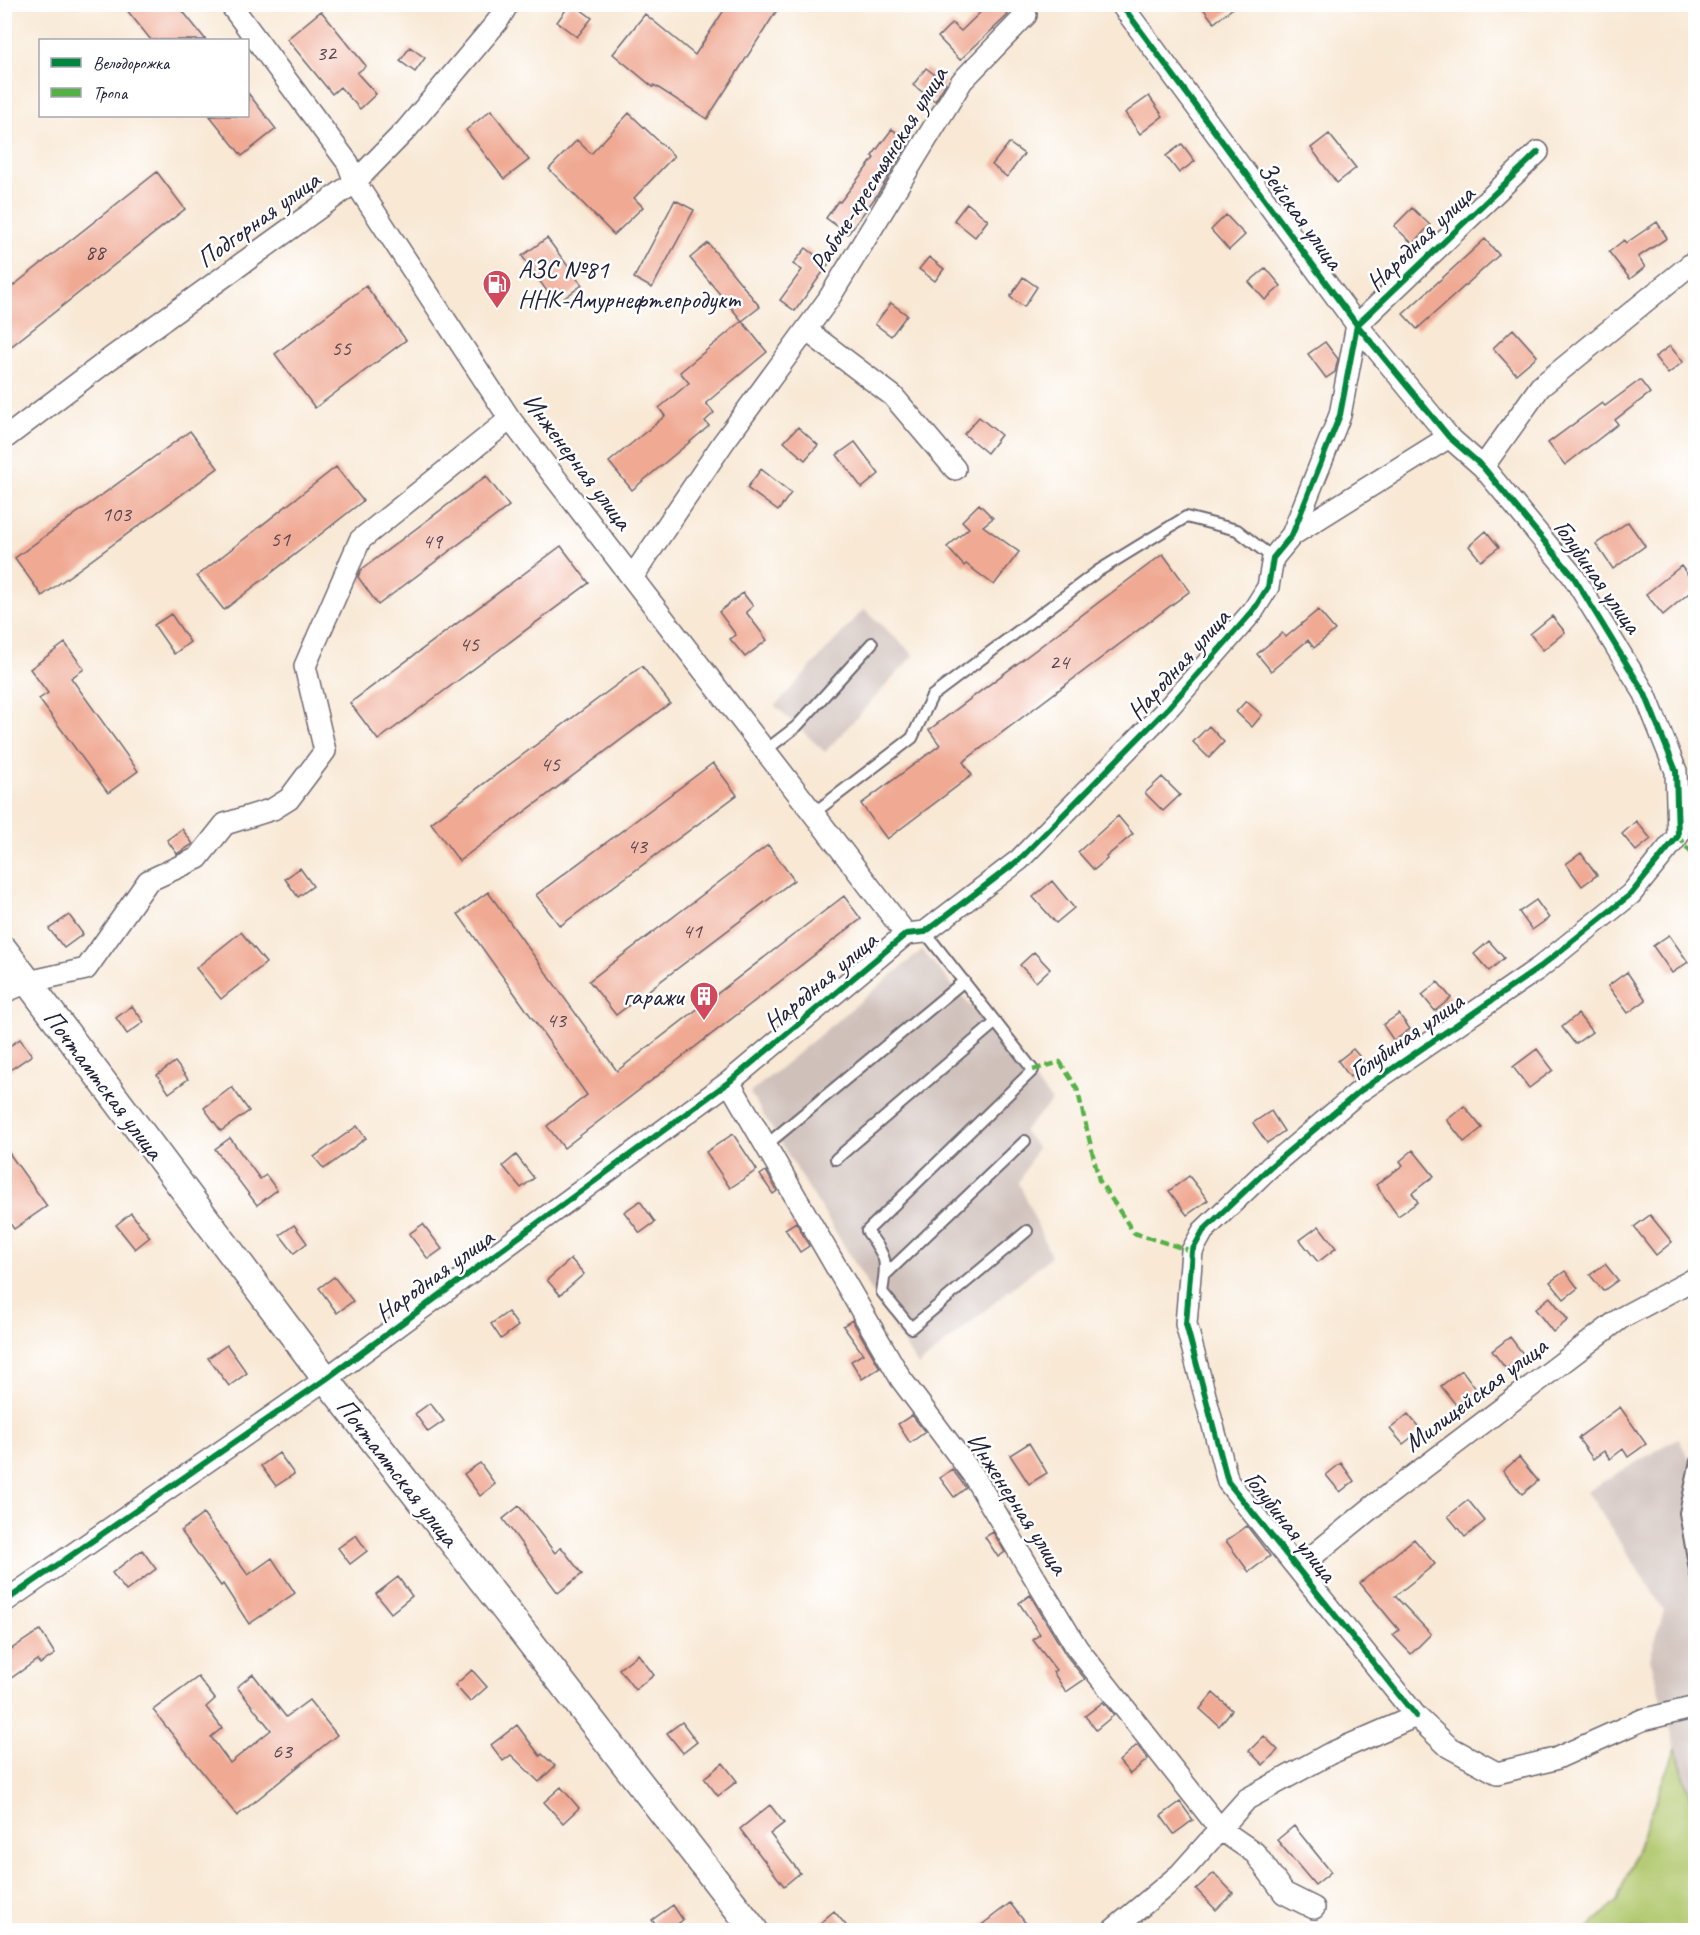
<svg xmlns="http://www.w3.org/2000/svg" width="1700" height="1935" font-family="Caveat,sans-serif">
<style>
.industrial{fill:#cfc0ba}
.green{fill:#b1c86d;stroke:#6a7554;stroke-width:1.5}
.building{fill:#f0aa94}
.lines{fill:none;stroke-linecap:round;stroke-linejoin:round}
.service-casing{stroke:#6d6771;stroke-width:14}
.minor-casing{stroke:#6d6771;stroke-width:24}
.tertiary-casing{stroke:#6d6771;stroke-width:30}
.service{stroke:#fff;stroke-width:10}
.minor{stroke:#fff;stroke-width:21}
.tertiary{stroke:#fff;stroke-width:27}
.quiet{stroke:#55b146;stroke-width:4.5;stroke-dasharray:9 4.5;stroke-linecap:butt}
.cycleway-casing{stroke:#fff;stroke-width:10}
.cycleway{stroke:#00873e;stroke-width:6}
.labels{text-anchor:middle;stroke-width:5;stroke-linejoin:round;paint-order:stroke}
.number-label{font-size:22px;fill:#564451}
.street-label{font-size:26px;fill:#22223b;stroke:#fff}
.poi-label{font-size:26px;fill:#22223b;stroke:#fff;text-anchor:start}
</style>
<rect width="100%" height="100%" fill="#fff"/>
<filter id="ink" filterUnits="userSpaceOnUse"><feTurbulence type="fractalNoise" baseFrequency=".0167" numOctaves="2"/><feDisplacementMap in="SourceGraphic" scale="12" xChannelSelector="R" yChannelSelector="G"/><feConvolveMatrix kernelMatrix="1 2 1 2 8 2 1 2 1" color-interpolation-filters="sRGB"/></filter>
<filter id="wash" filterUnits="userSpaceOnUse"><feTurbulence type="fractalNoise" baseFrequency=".008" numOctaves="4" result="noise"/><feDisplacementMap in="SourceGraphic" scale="24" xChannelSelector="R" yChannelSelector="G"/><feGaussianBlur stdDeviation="1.35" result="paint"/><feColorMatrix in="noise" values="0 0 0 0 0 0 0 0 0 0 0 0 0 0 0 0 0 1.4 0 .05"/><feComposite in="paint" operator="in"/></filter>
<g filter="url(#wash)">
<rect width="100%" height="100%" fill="#f8e8d4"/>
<path class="industrial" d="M864,609L914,655L825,752L775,706Z
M922,950L1052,1101L1023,1131L1037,1147L1019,1183L1051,1256L918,1366L750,1093Z
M1678,1438L1695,1469V1814L1650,1658L1664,1610L1587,1491Z"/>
<path class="green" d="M1676,1748L1695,1814V1930H1586L1617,1901Z"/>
<g id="blocks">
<path class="building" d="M122,4H177L206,40H151Z
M570,4H573L592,18L577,37L557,22Z
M728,4H781L707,119L654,85L653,87L613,54L645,14L695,55Z
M989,4H999L1008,15L960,60L938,37L952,23L961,31Z
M1200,4H1238L1214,23Z
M321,11L366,66L357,73L376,94L360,109L340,87L332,94L287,39Z
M410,47L425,58L415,72L400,61Z
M926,68L946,83L935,101L913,85Z
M248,93L276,129L242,156L210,116H248Z
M1149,96L1163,116L1140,134L1125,113Z
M491,110L529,160L504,179L466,130Z
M629,113L674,156L634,198L643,207L614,235L549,169L577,140L591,154Z
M892,129L909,143L877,195L848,234L826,218L838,201L840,202L874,158L872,156Z
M1329,134L1356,168L1337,183L1311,148Z
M1009,143L1024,154L1007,177L992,165Z
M1182,144L1195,161L1179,173L1166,156Z
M157,172L185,209L4,352V293Z
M675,200L694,210L652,288L634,278Z
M967,203L988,220L975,237L954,220Z
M1412,208L1430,225L1413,244L1394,226Z
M1226,215L1245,235L1229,250L1211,230Z
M1657,222L1667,238L1638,257L1645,267L1630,279L1609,252L1624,240L1626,243Z
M547,238L582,285L556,304L522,256Z
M1485,239L1499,255L1417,329L1403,314Z
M708,243L760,307L742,321L690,258Z
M806,248L828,265L795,311L780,300L802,270L793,264Z
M929,257L944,269L935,281L919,269Z
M1266,268L1281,286L1265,300L1249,282Z
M1023,277L1037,287L1024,307L1010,297Z
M366,286L406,340L315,408L275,354Z
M891,303L907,315L891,336L875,324Z
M742,321L767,352L706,403L714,413L705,421L709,426L632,490L609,462L665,416L659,408L689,383L680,372Z
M1513,329L1537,356L1516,374L1493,348Z
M1325,342L1338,359L1335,372L1326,378L1308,354Z
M1670,346L1683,362L1668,374L1655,357Z
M1640,380L1650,393L1615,420L1618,424L1565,465L1548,443L1602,403L1605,406Z
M979,417L1001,435L987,453L964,434Z
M798,427L818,445L805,460L784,442Z
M190,431L218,468L42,596L15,558Z
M855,442L879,474L862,488L837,455Z
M336,467L363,501L224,610L197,576Z
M761,469L791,493L778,511L747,488Z
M486,476L509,506L378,605L358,577L361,570Z
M979,504L993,518L983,526L1019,552L994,585L966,564L964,566L947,547L969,528L962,521Z
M1628,522L1645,546L1613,569L1596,544Z
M1486,531L1499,547L1481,561L1469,546Z
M561,546L589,583L378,740L350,703Z
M1163,554L1190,591L963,762L972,775L887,839L861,804L940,745L929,730Z
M1681,566L1695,584V588L1663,615L1646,594Z
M743,593L753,606L746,612L767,640L745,657L730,639L736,635L719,612Z
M1318,610L1335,630L1314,648L1308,640L1271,671L1257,654L1282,633L1286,637Z
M171,614L190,642L174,654L154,625Z
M1552,616L1565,632L1543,650L1530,634Z
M65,643L84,669L71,678L138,771L108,793L39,699L48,693L30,669Z
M642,666L670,703L459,861L431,823Z
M1246,701L1262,715L1252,727L1236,712Z
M1209,726L1224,742L1209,758L1193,742Z
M713,763L737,795L560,926L536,895Z
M1162,777L1180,795L1163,811L1145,793Z
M1118,816L1133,834L1106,857L1107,859L1094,870L1078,852Z
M1636,821L1651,839L1636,851L1622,834Z
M182,829L193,844L177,854L167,840Z
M768,845L794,880L616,1015L589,981Z
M1581,853L1597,875L1582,886L1566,864Z
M300,868L313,886L298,897L285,879Z
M1052,881L1074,908L1056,923L1033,897Z
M488,892L617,1071L844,896L861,919L564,1148L547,1126L587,1095L458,914Z
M1536,900L1549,918L1532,930L1519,912Z
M69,915L83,934L64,948L49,929Z
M241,932L266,963L221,999L196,968Z
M1669,935L1688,962L1672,973L1653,946Z
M1489,941L1504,958L1489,971L1474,954Z
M1034,952L1050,969L1036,982L1020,965Z
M1627,972L1646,1000L1628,1013L1608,986Z
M1438,982L1451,998L1435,1011L1422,995Z
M132,1006L144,1022L127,1034L116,1018Z
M1399,1014L1410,1029L1394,1041L1383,1025Z
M1578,1014L1592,1032L1575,1044L1562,1027Z
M20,1039L32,1055L4,1074V1050Z
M1353,1049L1366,1064L1350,1077L1338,1061Z
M1537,1049L1553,1070L1529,1088L1513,1067Z
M175,1062L188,1079L169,1093L157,1075Z
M232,1087L249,1111L221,1131L204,1108Z
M1464,1106L1482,1128L1464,1142L1447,1120Z
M1271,1111L1284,1131L1267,1143L1253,1123Z
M357,1126L366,1138L324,1169L314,1157Z
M733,1134L757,1170L730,1188L706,1152Z
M230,1138L260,1179L266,1175L277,1190L257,1205L215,1149Z
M4,1146L47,1206L14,1229L4,1215Z
M1413,1150L1434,1176L1412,1193L1418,1202L1398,1216L1376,1185L1403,1165L1400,1161Z
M516,1155L534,1178L521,1188L503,1166Z
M766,1171L777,1191L773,1194L760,1175Z
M1189,1176L1208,1200L1187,1215L1169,1191Z
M640,1201L655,1222L640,1233L624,1212Z
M131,1213L150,1237L135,1249L116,1225Z
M1650,1215L1672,1242L1656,1255L1634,1227Z
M796,1222L809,1246L800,1252L785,1229Z
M423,1224L442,1249L428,1259L409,1234Z
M294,1225L307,1243L294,1253L280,1235Z
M1319,1226L1336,1248L1318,1262L1300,1240Z
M571,1259L584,1274L560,1295L547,1280Z
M1605,1264L1618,1280L1603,1291L1590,1275Z
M1565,1271L1578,1288L1564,1299L1550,1282Z
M334,1277L353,1301L337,1313L319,1288Z
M1550,1297L1568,1320L1553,1332L1535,1309Z
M508,1312L518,1326L501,1339L491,1324Z
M852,1320L880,1368L862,1379L851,1361L863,1354L843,1326Z
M1510,1337L1524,1355L1506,1369L1492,1351Z
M227,1345L247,1373L229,1386L208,1358Z
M1462,1370L1476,1389L1456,1405L1441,1386Z
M430,1403L444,1421L428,1432L415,1414Z
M1620,1407L1646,1444L1628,1457L1623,1449L1610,1459L1604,1451L1593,1459L1578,1438Z
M1408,1414L1421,1430L1403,1444L1390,1429Z
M912,1415L925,1432L910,1443L898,1424Z
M1029,1443L1047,1473L1029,1484L1010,1455Z
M279,1453L294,1474L276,1486L261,1466Z
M1519,1457L1538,1481L1522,1494L1503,1471Z
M480,1463L495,1484L480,1496L464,1474Z
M1341,1463L1354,1481L1340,1492L1326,1475Z
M952,1469L966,1488L954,1497L940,1478Z
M1468,1500L1485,1521L1465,1537L1448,1516Z
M519,1506L555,1553L561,1547L582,1574L558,1593L503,1519Z
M203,1514L248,1575L272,1558L295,1593L249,1624L223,1584L221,1586L181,1531Z
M1247,1526L1270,1556L1249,1572L1226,1541Z
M993,1532L1005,1552L998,1557L985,1537Z
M356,1535L367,1551L350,1564L338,1548Z
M1414,1539L1435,1564L1395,1596L1431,1634L1411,1654L1393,1635L1399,1630L1360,1583Z
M142,1550L156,1569L126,1591L112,1573Z
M398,1577L412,1596L391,1613L376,1594Z
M1030,1595L1066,1655L1085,1679L1066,1692L1053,1672L1056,1670L1033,1640L1040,1634L1019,1603Z
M40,1630L55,1654L40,1664L37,1660L4,1683V1654Z
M638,1654L654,1675L635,1690L619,1669Z
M472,1670L487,1687L470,1702L455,1685Z
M253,1674L286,1717L309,1700L337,1735L237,1816L153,1710L198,1677L215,1699L206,1707L222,1728L211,1737L230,1763L271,1730L237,1687Z
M1213,1693L1232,1710L1219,1726L1200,1709Z
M1103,1702L1114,1715L1096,1730L1085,1716Z
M682,1722L697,1742L683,1753L667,1733Z
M517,1725L540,1756L542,1754L555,1766L539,1782L511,1755L503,1761L491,1745Z
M1264,1736L1278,1750L1263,1765L1249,1751Z
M1137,1745L1148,1759L1130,1774L1119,1761Z
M723,1763L737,1781L718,1796L704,1778Z
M561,1787L579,1808L563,1823L544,1802Z
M1180,1802L1193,1820L1174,1834L1161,1816Z
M770,1805L784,1823L770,1834L800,1873L784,1886L740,1829Z
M1294,1826L1331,1872L1315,1885L1277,1840Z
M1214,1873L1233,1893L1216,1910L1196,1889Z
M1010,1903L1031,1930H975Z
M673,1905L683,1920L669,1930H659L652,1920Z
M834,1911L850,1930H812Z"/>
</g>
</g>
<g filter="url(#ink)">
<use href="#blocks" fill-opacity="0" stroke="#6d6771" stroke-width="1.5"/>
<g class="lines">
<g class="service-casing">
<path id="service" d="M766,750L797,726L872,643
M815,812L912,738L932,696L1098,571L1186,517L1237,530L1273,558
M925,932L1033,1070L867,1231C886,1258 888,1258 882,1292L911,1328L1027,1231
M765,1146L964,981
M836,1159L996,1022
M885,1275L1025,1141
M1696,1461L1685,1513L1696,1575"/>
</g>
<g class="minor-casing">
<path id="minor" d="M230,4L348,163L355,182L510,419L906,934
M1121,4L1357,325L1449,437L1483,467L1573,576L1645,694L1676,771L1678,836L1631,894L1539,968L1360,1091L1270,1167L1203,1231L1192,1251L1186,1324L1228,1482L1416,1716
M806,330L893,396L955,469
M4,439L111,358L355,182L406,130L497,22L508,4
M1483,467L1540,387L1696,260
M1292,535L1449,437
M633,576L723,443L828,300L962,81L1026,15
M4,992L28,982L86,969L148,881L198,858L225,824L273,809L289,799L325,751L305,666L360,540L510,419
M729,1082L901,1379L973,1475L1077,1648L1220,1829L1255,1853L1284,1893L1314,1908
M1298,1568L1376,1504L1621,1318L1696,1278
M4,1602L326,1379L729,1082L906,934L925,932L1019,860L1169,707L1253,611L1268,587L1273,558L1292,535L1340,415L1357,325L1538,152
M1113,1930L1180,1874L1247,1799L1329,1754L1416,1716L1449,1747L1497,1773L1555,1759L1642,1720L1696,1707"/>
</g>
<g class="tertiary-casing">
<path id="tertiary" d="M4,950L326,1379L754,1930"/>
</g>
<use href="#service" class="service"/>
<use href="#minor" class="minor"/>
<use href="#tertiary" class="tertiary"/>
<path class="quiet" d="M1678,836L1696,859
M1033,1070L1060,1062L1077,1088L1099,1180L1134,1233L1192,1251"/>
<g class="cycleway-casing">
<path id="cycleway" d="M1121,4L1357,325L1449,437L1483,467L1573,576L1645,694L1676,771L1678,836L1631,894L1539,968L1360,1091L1270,1167L1203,1231L1192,1251L1186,1324L1228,1482L1416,1716
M4,1602L326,1379L729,1082L906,934L925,932L1019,860L1169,707L1253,611L1268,587L1273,558L1292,535L1340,415L1357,325L1538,152"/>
</g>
<use href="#cycleway" class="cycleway"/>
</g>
</g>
<defs>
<g id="fuel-pin" transform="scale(1.5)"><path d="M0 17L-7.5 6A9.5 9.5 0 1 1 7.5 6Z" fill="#d1495b" stroke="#fff"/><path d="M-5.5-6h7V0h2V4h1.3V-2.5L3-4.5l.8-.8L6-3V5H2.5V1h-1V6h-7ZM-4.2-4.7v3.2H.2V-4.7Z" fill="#fff"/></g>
<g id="building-pin" transform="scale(1.5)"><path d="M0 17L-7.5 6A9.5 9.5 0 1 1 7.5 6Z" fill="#d1495b" stroke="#fff"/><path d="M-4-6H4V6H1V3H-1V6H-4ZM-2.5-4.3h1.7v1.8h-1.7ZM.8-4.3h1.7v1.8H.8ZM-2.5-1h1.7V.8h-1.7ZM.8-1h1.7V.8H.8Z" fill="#fff"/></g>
</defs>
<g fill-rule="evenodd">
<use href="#fuel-pin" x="497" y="284"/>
<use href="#building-pin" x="704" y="996"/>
</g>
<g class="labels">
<g class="number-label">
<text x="326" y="60">32</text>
<text x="95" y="259">88</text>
<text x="341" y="355">55</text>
<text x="116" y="521">103</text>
<text x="280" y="546">51</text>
<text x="432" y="548">49</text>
<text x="469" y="651">45</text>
<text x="1059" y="669">24</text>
<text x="550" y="771">45</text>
<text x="637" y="853">43</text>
<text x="692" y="938">41</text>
<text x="556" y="1027">43</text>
<text x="282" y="1758">63</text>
</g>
<g class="street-label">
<text transform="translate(878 169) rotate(-58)" y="9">Рабоче-крестьянская улица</text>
<text transform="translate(1301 215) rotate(54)" y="9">Зейская улица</text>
<text transform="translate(258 219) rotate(-36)" y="9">Подгорная улица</text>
<text transform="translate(1420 238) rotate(-44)" y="9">Народная улица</text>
<text transform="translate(578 461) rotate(53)" y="9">Инженерная улица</text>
<text transform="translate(1598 576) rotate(55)" y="9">Голубиная улица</text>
<text transform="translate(1178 664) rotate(-48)" y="9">Народная улица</text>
<text transform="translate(820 981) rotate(-40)" y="9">Народная улица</text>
<text transform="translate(1406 1036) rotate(-35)" y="9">Голубиная улица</text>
<text transform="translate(104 1084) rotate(53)" y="9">Почтамтская улица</text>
<text transform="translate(434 1275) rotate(-36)" y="9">Народная улица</text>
<text transform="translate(1475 1394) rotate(-37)" y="9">Милицейская улица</text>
<text transform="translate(398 1472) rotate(52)" y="9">Почтамтская улица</text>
<text transform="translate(1018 1503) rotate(57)" y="9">Инженерная улица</text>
<text transform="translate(1291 1526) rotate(52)" y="9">Голубиная улица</text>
</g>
<g class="poi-label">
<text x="518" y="278">АЗС №81<tspan x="518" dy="30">ННК-Амурнефтепродукт</tspan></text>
<text x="683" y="1005" text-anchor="end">гаражи</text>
</g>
</g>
<rect width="1700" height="1935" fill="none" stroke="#fff" stroke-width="24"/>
<rect x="39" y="39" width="210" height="78" fill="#ffffff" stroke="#a7a7b1" stroke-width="1.5"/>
<rect x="51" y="58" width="30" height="9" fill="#00873e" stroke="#a7a7b1" stroke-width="1.5"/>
<text x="93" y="69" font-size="18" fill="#22223b">Велодорожка</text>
<rect x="51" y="88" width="30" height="9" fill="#55b146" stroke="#a7a7b1" stroke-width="1.5"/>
<text x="93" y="99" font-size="18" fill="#22223b">Тропа</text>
</svg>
